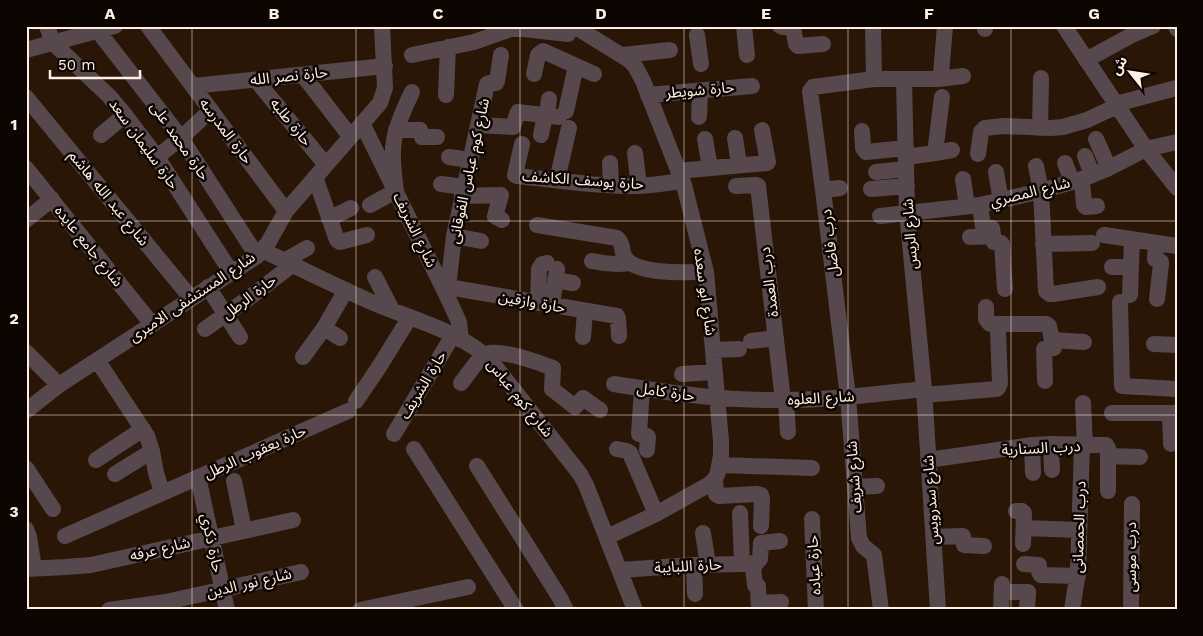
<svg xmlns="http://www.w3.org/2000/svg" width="1203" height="636" font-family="'Work Sans','Noto Sans Arabic',sans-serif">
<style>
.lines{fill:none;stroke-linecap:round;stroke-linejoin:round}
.minor{stroke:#56484c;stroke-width:16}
.grid{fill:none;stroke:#feefe5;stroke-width:1;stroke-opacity:0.55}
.labels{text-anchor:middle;stroke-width:5;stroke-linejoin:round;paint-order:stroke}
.street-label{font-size:15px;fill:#feefe5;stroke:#0c0501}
.neatline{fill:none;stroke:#feefe5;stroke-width:2}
.grid-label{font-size:16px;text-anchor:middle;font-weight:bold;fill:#feefe5}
</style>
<rect width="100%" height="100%" fill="#2a1606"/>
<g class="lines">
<path class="minor" d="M47,26L53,43L109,96L125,115L157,157L231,272
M148,26L286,211
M574,26L629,60L635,66L643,81L684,185L706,272L721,441V455L718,472L715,479L708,485L656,514L607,537
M744,26L747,55
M780,26C785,29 789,25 793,28L796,44L798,46L823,44
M873,26L874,79
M1064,26L1146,149L1177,188
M1176,26L1177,29
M985,29V26
M98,31L181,138L257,256
M697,35L701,64
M26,50L115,26
M412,55L474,42L511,29H524L568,34
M622,55L670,50
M1086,60L1132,35L1153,26
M534,74L538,55L543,51L594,74
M303,75L350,136
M904,79L907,212L924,389L938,610
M938,79L963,76
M256,80L326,165
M193,86L385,66
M446,95L448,47
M648,95L752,86
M26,97L191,298
M1116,104L1176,88
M566,111L576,66
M547,115L549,99
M699,117L700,91
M362,123L447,296L459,322L461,340
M478,125L513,127L517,114L518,112L559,117
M1040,128L1041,78
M396,130H420L422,137H437
M862,131L863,148L866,152L906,148
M101,135L125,115
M541,135L545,115
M735,138L739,165
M705,139L710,168
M1096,139L1109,168
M522,144L515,175L517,176C557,180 599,187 640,186C654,185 668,183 682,181
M635,153L639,186
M935,153L952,150
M978,154L981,132L985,128L1003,126L1051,128L1063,127L1087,120L1117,106
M1085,156L1092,174
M157,157L181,138L211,110
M449,157L470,160
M906,157L935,153L942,97
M610,163L611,185
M1065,163L1072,182
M1036,166L1041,191L1046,291L1050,294H1053L1098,287
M26,168L152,324
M678,171L767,163L768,162L762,130
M876,172L906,169
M996,172L1001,201
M315,177L337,240L340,242L367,235
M963,179L967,206
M1082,179L1084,205L1086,207L1097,206
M557,180L569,128
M441,184L464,187
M736,186L756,185L758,186L783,400
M871,189L907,186
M823,190L840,188
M462,196L501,195L495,216L502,220
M370,205L396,191C394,174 391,157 394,140C397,123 405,107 412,92
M980,205L983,227L984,228H992L994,242L1001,243L1002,244L1005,289
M880,216L980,205L1041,191L1082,179L1109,168L1146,149L1177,142
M329,219L351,208
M26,220L52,199
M537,225L617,238C625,245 620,252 626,259C639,275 686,272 706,272
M1104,235L1177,246
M454,236L481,241
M970,237L993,236
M1156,243L1155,259L1161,262V264L1157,299
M1043,244L1092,243
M262,250C300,268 337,287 376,304C414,320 462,332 491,361L580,474L586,485L635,610
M284,261L307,248
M592,261C605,264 617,265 630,263
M1112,267H1131
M375,277L392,310
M555,280L573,283
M208,287L240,337
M448,287L617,316L618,318L619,336
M1130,295L1132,239
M447,296L454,236L487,84L489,83H496L497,81L501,55
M1120,302L1122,386L1177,389
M538,303L539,269L542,264L547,263
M552,305L557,269
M986,307V319L990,324H1046L1049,326L1052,340L1084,342
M324,328L340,338
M205,329L253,295L292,265
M583,337L585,311
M751,341L776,338
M1154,344L1177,345
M713,350L739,349
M26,352L59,385
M303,357L324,328L346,290
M97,360L147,436L152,451L156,473L162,492
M682,374L715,372
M1045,381L1044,349L1054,348L1053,340
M461,383C467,376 477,360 484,355C494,346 540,363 553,368L552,389L575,407L583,398L600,410
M614,384C670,393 726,401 782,400C829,400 877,394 924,389
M642,389L639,434L647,436L648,437L647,450
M924,395L996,389L998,388L1000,383L998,330V327L1002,324
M786,400L788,432
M356,401L379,367L410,317
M1083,403L1085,445
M26,411L59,385L257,256L268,243L286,211L380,103L385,88L382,26
M1112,413H1177
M1170,413L1171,444
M394,434L453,335
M1051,444L1052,470
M1032,445L1033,473
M414,449L516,610
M617,449L627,451L630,453L656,514
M1108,456L1140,457
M96,460L143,429
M928,460L1032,445L1051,444L1106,445L1108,448V491
M720,465L812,468
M477,466L560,598L566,610
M26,468L53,509
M115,474L152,451
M198,477L227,610
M715,479L716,494L719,496L757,494L761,495L762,498L761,526
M234,481L244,530
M855,487L877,486
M1016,511H1022L1024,513L1023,544
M740,513L742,564
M812,519L816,610
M1024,528L1079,530
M26,529L29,537L34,568
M703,533L708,565
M65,536L348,411
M934,537L963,536L964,545L984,546
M1024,564L1039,565V572L1041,575L1078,576
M694,565L695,594
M26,569L66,567L91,565L293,520
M620,570L694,565L742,564L756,563
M1002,592H1028L1027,610
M759,603L781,602
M109,610L166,602L301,572
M360,610L468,587
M759,610L758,586L755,585L753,567L760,559L761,543L780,541
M881,610L874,555L863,546L859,538L848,397L823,190L810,91L813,87L874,79H938L941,77V74L945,26
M1001,610L1002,584
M1072,610L1078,572L1082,445
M1131,610L1132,504"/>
</g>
<path class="grid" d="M192,26V610M356,26V610M520,26V610M684,26V610M848,26V610M1011,26V610M26,221H1177M26,415H1177"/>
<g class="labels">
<g class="street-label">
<text transform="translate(289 76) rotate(-6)" y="5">حارة نصر الله</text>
<text transform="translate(700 90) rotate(-5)" y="5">حارة شويطر</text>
<text transform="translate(291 122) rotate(51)" y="5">حارة طلبه</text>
<text transform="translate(226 131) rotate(53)" y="5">حارة المدرسه</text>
<text transform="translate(180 141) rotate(55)" y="5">حارة محمد على</text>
<text transform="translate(144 144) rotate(54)" y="5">حارة سليمان سعد</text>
<text transform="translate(469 171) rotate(-78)" y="5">شارع كوم عباس الفوقانى</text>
<text transform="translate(583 180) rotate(4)" y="5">حارة يوسف الكاشف</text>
<text transform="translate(1030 192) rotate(-14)" y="5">شارع المصري</text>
<text transform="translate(109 198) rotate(51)" y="5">شارع عبد الله هاشم</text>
<text transform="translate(415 230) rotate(64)" y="5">شارع الشريف</text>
<text transform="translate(910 234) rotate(-94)" y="5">شارع الريس</text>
<text transform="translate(830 243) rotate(-97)" y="5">درب فاضل</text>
<text transform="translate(89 246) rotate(51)" y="5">شارع جامع عايده</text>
<text transform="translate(769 282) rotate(-97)" y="5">درب العمدة</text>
<text transform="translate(705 292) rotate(82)" y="5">شارع ابو سعده</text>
<text transform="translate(192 297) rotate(-34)" y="5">شارع المستشفى الاميرى</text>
<text transform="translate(249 297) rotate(-37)" y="5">حارة الرطل</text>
<text transform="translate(532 302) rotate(10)" y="5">حارة وازقين</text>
<text transform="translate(423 385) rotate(-59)" y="5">حارة الشريف</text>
<text transform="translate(666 392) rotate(8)" y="5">حارة كامل</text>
<text transform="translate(520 398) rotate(51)" y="5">شارع كوم عباس</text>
<text transform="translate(821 398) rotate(-3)" y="5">شارع العلوه</text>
<text transform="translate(1041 448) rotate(-3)" y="5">درب السنارية</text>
<text transform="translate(255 452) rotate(-24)" y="5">حارة يعقوب الرطل</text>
<text transform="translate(854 477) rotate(-94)" y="5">شارع شريف</text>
<text transform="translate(931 500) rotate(-94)" y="5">شارع سدرويس</text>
<text transform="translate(1079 527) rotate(-88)" y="5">درب الحمصانى</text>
<text transform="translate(212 543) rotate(78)" y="5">حارة ذكري</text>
<text transform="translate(160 549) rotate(-13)" y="5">شارع عرفه</text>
<text transform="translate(1131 557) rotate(-90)" y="5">درب موسى</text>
<text transform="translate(814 565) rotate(-93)" y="5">حارة عياده</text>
<text transform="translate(688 566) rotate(-3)" y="5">حارة اللبايبة</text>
<text transform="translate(249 583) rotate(-13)" y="5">شارع نور الدين</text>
</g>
</g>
<rect width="1203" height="636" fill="none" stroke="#0c0501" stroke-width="55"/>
<g transform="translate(1130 72) rotate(300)" stroke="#0c0501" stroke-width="4" paint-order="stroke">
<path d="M0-4L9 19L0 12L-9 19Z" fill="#feefe5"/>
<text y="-8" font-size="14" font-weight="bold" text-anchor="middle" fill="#feefe5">ش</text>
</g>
<path d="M50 70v8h90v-8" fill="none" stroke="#feefe5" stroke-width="2.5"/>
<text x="58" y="70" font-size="15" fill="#feefe5" stroke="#0c0501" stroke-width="4" paint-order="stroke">50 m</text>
<rect x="28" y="28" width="1148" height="580" class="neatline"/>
<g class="grid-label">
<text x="110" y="19">A</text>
<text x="274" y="19">B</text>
<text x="438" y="19">C</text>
<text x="601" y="19">D</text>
<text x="766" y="19">E</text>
<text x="929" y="19">F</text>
<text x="1094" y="19">G</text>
<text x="14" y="130">1</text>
<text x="14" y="324">2</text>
<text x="14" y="517">3</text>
</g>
</svg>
